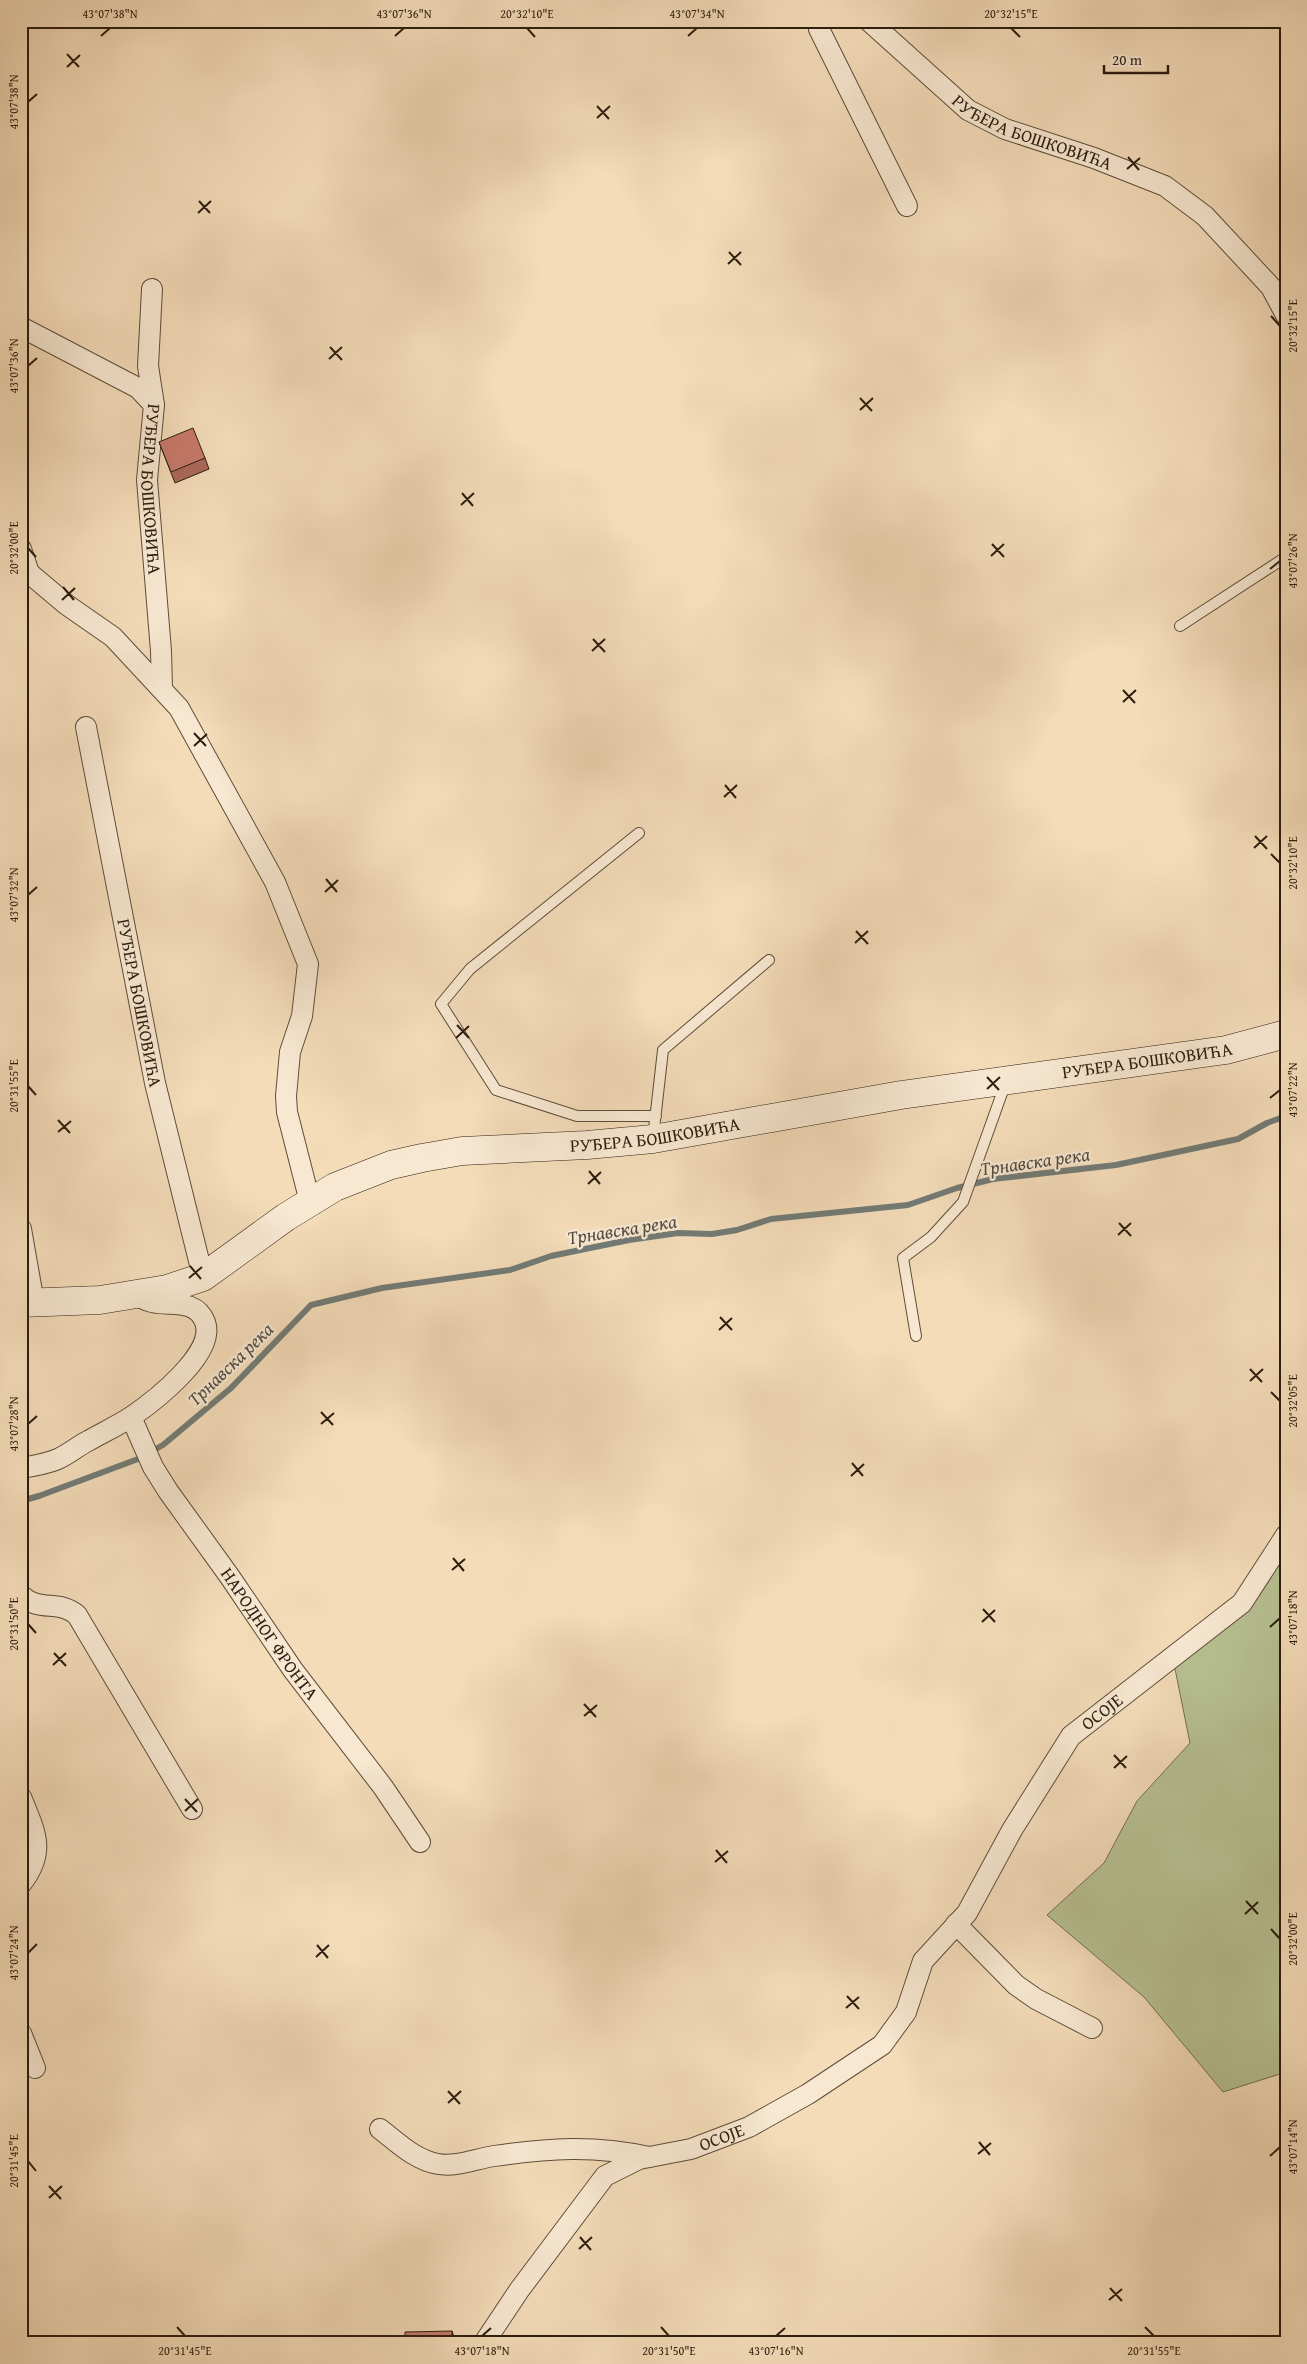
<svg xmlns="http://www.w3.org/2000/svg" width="1307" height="2364" font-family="'Gentium Book Plus',serif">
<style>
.green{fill:#b7c192;stroke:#726f50}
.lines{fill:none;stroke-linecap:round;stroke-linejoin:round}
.stream{stroke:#727b76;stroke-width:6}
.service-casing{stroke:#5e4d3a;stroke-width:12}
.minor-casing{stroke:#5e4d3a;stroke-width:22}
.secondary-casing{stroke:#2c1d0f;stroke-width:29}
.service{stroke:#f8e8d2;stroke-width:10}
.minor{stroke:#f8e8d2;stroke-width:20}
.secondary{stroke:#f8e8d2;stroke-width:28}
.wall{fill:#ac695c;stroke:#2c1d0f}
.shaded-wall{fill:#8c554b;stroke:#2c1d0f}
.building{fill:#c87a6b;stroke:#2c1d0f}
.ticks{fill:none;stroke:#2c1d0f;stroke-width:2}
.labels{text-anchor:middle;stroke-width:4.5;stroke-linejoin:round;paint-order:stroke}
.street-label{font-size:18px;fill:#2c1d0f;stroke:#f8e8d2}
.water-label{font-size:19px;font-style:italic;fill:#4f4c42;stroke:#f8e8d2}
.neatline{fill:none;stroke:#2c1d0f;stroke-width:2}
.ticks-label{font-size:12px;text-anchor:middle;fill:#2c1d0f}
</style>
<rect width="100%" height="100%" fill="#f4dcb9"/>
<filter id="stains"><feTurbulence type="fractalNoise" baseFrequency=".004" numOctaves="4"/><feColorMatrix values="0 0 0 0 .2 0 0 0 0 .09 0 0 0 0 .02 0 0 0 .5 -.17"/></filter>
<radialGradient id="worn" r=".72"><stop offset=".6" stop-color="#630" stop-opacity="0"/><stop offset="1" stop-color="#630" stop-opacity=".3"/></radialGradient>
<path class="green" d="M1286,1535V2072L1223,2092L1144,1997L1047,1915L1104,1863L1137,1801L1190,1743L1173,1659L1242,1603Z"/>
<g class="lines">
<path class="stream" d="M21,1501L39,1496L138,1459L163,1445L231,1388L311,1305L382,1288L510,1270L551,1256L629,1240L678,1233L712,1234L737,1230L771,1219L908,1205L957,1188L993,1179L1116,1165L1238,1139L1267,1123L1286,1116"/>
<g class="service-casing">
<path id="service" d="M1180,626L1286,557
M639,833L470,969L441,1004L496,1090L577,1116H656
M653,1138L663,1050L769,960
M916,1336L903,1258L931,1237L963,1202L1006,1082"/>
</g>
<g class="minor-casing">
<g id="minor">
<path d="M822,21L819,29L907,206"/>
<path id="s1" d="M869,21L968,110L1005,129L1094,158L1165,186L1205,216L1271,287L1286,315"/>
<path id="s2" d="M152,289L148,366L154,405L147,480L161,651L162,689"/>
<path d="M21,327L138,388L154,405"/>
<path d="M21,549L29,573"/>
<path d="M21,570L29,573L67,605L113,637L179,708L275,882L308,964L302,1016L290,1052L286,1096L287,1112L310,1202"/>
<path id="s3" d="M86,727L155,1083L203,1277"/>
<path d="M21,1229L34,1303"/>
<path id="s4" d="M131,1417L153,1467L168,1491L230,1577L293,1670L383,1787L420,1842"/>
<path d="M21,1468C34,1466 46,1464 58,1459C69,1454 78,1446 88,1441C102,1433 117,1426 131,1417C153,1402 217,1353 205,1322C193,1292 157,1313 138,1295"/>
<path d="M21,1595C39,1613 59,1599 77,1615L192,1809"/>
<path d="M21,1797C35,1832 47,1851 21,1884"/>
<path d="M956,1924L1016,1985L1036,1999L1092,2028"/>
<path d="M21,2033L35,2068"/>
<path d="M380,2129C397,2142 415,2160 438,2164C457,2167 475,2159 494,2156C549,2148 594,2145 649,2157"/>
<path id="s5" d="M484,2343L520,2289L605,2176L639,2159L691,2149L749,2127L808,2094L882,2045L906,2012L923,1961L967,1913L1012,1830L1071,1736L1242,1603L1286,1535"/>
</g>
</g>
<g class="secondary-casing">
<g id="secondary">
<path id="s6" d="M21,1303L100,1300L167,1289L203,1277L286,1217L335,1187L391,1165L422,1158L462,1151L587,1145L653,1139L901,1095L1226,1050L1286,1034"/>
</g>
</g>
<use href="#service" class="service"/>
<use href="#minor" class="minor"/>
<use href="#secondary" class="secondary"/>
</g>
<path class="wall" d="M159,442L205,458L209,469L175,483Z"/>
<path class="shaded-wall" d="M452,2331L456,2343H452Z"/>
<path class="building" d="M193,428L205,458L171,472L159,442Z
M452,2331V2343H405V2332Z"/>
<path class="ticks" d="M527,28L535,37M1011,28L1020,37M101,36L110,28M395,36L404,28M688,36L697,28M67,54L79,67M67,67L80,55M28,102L37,94M597,106L609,119M597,118L610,106M1128,157L1139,170M1127,169L1140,158M199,201L210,213M198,213L211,201M729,252L741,265M728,264L741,252M1271,316L1280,326M330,347L342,360M329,359L342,347M28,366L37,358M860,398L872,411M860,410L873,398M462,493L473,506M461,505L474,493M992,544L1004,557M28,548L36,557M991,556L1004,544M1270,569L1280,561M63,587L74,600M62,600L75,588M593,639L605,652M592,651L605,639M1123,690L1135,703M1123,702L1136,690M194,733L206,746M194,746L207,734M725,785L736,798M724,797L737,785M1255,836L1267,849M1254,848L1267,836M1271,854L1280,863M326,879L337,892M325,892L338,880M28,895L37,887M856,931L868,944M855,943L868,931M457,1025L469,1038M456,1038L469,1026M987,1077L999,1090M28,1086L36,1095M987,1089L1000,1077M1270,1098L1280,1090M58,1120L70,1133M58,1132L71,1121M589,1171L600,1184M588,1184L601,1172M1119,1223L1131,1236M1118,1235L1131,1223M190,1266L201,1279M189,1278L202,1267M720,1317L732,1330M719,1330L732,1318M1250,1369L1262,1382M1250,1381L1263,1369M1271,1392L1280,1401M321,1412L333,1425M28,1424L37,1416M321,1424L334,1413M852,1463L863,1476M851,1476L864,1464M453,1558L464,1571M452,1570L465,1559M983,1609L995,1622M982,1622L995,1610M28,1624L36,1633M1270,1627L1280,1618M54,1653L66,1666M53,1665L66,1653M584,1704L596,1717M584,1716L597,1705M1114,1755L1126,1768M1114,1768L1127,1756M185,1799L197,1812M185,1811L198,1799M716,1850L727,1863M715,1862L728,1851M1246,1901L1258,1914M1245,1914L1258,1902M1271,1929L1280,1939M317,1945L328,1958M28,1953L37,1944M316,1957L329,1945M847,1996L859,2009M846,2008L859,1997M448,2091L460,2104M448,2103L461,2091M979,2142L990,2155M978,2154L991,2143M1270,2156L1280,2147M28,2161L36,2171M49,2186L61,2199M49,2198L62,2186M580,2237L591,2250M579,2249L592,2237M1110,2288L1122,2301M1109,2300L1122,2289M177,2327L185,2336M661,2327L669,2336M1145,2327L1154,2336M482,2336L491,2328M776,2336L785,2328"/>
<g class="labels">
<g class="street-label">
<text dy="6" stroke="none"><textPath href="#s1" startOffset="201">РУЂЕРА БОШКОВИЋА</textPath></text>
<text dy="6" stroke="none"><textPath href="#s2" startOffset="201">РУЂЕРА БОШКОВИЋА</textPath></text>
<text dy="6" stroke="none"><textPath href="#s3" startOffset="281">РУЂЕРА БОШКОВИЋА</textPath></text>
<text dy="6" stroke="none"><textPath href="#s6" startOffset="1169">РУЂЕРА БОШКОВИЋА</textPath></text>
<text dy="6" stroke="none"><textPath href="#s6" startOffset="671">РУЂЕРА БОШКОВИЋА</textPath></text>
<text dy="6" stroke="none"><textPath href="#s4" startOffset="258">НАРОДНОГ ФРОНТА</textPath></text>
<text dy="6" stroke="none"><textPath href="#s5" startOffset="920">ОСОЈЕ</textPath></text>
<text dy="6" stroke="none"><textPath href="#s5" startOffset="330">ОСОЈЕ</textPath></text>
</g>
<g class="water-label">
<text transform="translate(1035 1161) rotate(-8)" y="7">Трнавска река</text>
<text transform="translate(622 1229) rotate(-9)" y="7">Трнавска река</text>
<text transform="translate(230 1364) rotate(-44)" y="7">Трнавска река</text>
</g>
</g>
<rect width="1307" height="2364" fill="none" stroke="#f4dcb9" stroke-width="55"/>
<path d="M1104 65v8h64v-8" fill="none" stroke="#2c1d0f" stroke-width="2.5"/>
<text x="1112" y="65" font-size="15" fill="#2c1d0f" stroke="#f8e8d2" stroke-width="4" paint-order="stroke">20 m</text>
<rect x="28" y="28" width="1252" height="2308" class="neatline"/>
<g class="ticks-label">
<text x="110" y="18">43°07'38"N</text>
<text x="404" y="18">43°07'36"N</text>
<text x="527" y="18">20°32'10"E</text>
<text x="697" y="18">43°07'34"N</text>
<text x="1011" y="18">20°32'15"E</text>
<text transform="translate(14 102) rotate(-90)" y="4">43°07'38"N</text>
<text transform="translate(1293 326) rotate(-90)" y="4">20°32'15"E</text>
<text transform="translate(14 366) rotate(-90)" y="4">43°07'36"N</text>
<text transform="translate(14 548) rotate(-90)" y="4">20°32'00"E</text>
<text transform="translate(1293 561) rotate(-90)" y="4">43°07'26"N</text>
<text transform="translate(1293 863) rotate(-90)" y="4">20°32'10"E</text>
<text transform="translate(14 895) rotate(-90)" y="4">43°07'32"N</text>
<text transform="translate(14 1086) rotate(-90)" y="4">20°31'55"E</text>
<text transform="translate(1293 1090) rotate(-90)" y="4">43°07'22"N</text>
<text transform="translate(1293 1401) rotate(-90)" y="4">20°32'05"E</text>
<text transform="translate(14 1424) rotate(-90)" y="4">43°07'28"N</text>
<text transform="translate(1293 1618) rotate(-90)" y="4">43°07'18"N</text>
<text transform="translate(14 1624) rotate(-90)" y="4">20°31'50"E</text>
<text transform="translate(1293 1939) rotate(-90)" y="4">20°32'00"E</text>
<text transform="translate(14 1953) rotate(-90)" y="4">43°07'24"N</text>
<text transform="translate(1293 2147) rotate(-90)" y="4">43°07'14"N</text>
<text transform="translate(14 2161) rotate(-90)" y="4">20°31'45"E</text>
<text x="185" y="2355">20°31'45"E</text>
<text x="482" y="2355">43°07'18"N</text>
<text x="669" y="2355">20°31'50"E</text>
<text x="776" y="2355">43°07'16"N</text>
<text x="1154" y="2355">20°31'55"E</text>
</g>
<rect width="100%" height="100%" filter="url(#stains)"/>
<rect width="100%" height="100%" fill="url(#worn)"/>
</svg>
